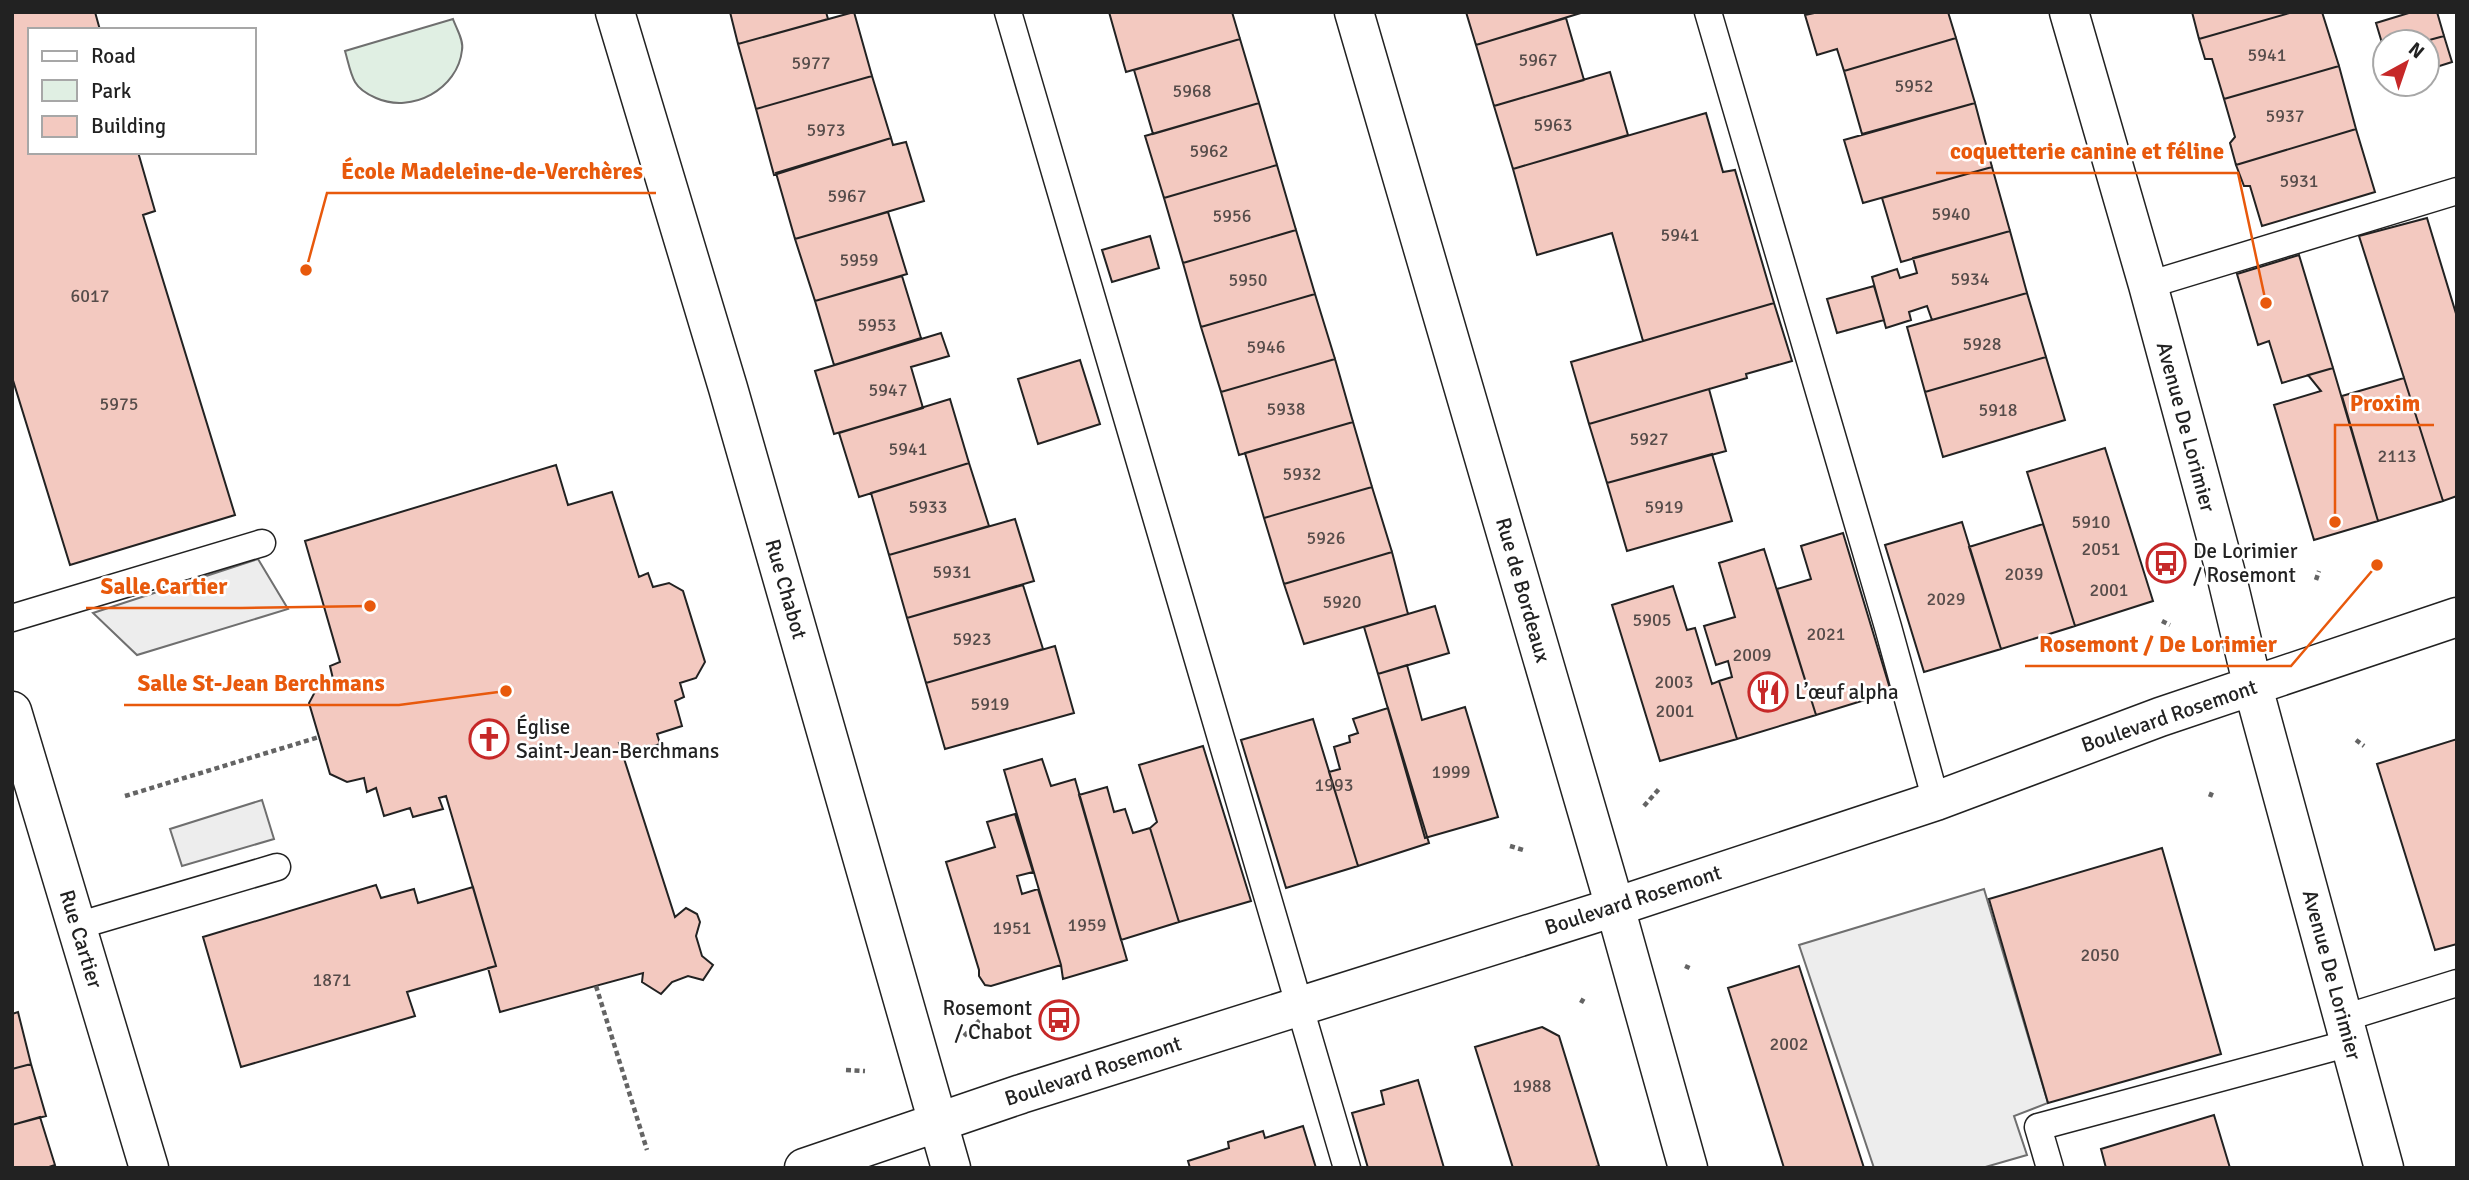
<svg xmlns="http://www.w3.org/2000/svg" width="2469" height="1180" font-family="Signika,sans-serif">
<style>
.green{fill:#e0efe3;stroke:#6f6f6f;stroke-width:2}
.parking{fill:#ededed;stroke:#6f6f6f;stroke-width:2}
.building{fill:#f3c9c0;stroke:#222;stroke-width:2}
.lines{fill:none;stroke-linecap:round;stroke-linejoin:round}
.service-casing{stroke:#222;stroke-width:29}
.minor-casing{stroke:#222;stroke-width:41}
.secondary-casing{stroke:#222;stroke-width:41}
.path{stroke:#646464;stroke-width:4.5;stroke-dasharray:5 3.5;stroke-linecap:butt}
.service{stroke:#fff;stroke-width:26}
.minor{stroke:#fff;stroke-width:38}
.secondary{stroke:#fff;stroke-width:38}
.labels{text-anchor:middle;stroke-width:5;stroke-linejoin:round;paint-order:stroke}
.number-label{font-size:18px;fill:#564c4a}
.street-label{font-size:21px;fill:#222;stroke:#fff}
.poi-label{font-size:21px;fill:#222;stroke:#fff;text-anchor:start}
.leader{fill:none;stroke:#e8590c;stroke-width:2.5}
.callout-dot{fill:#e8590c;stroke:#fff;stroke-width:2.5}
.callout-label{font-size:23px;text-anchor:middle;font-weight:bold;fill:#e8590c;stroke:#fff;stroke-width:5;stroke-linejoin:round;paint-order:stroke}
</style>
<rect width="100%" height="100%" fill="#fff"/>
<path class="green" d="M453,19C456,28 464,40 462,50C458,89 412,114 376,98C369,95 359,89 355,82C350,73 348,61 345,51Z"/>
<path class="parking" d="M258,559L288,609L137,655L93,613Z
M262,800L274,839L182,866L170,829Z
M1984,889L2048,1103L2014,1116L2027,1155L1982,1168H1874L1799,945Z"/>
<path class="building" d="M12,12H95L100,30H30V152H138L155,211L143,215L235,515L70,565L12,377Z
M730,12H826L828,19L738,44Z
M854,12L872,76L756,109L738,44Z
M1109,12H1232L1240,39L1126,72Z
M1466,12H1584L1476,45Z
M1819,12H1948L1956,38L1844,71L1837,49L1817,55L1805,15Z
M2192,12H2293L2199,39Z
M2293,12H2322L2339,66L2224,99L2212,59H2205L2199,39Z
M2412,12H2437L2444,36L2422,42H2385V53L2376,23Z
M1566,18L1584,80L1494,106L1476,45Z
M2444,36L2452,62L2427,70V42H2422Z
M1956,38L1975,103L1862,134L1844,71Z
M1240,39L1259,103L1153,134L1134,70Z
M2339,66L2356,129L2236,165L2230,143L2235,137L2224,99Z
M1610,72L1628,135L1513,169L1494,106Z
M872,76L891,138L774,175L756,109Z
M1259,103L1277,165L1164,198L1145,136Z
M1975,103L1992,167L1863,203L1844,140Z
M1706,113L1723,172L1735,170L1774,303L1643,341L1612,233L1537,255L1513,169Z
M2356,129L2375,192L2262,226L2250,186H2244L2236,165Z
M891,138L893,145L906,142L924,201L795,239L776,173Z
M1277,165L1296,230L1183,263L1164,198Z
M1992,167L2010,231L1901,262L1882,198Z
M888,212L907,274L815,301L795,239Z
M2427,218L2457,317V496L2443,501L2359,236Z
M1296,230L1315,294L1201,327L1183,263Z
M2010,231L2027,293L1932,320L1927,306L1909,312L1911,320L1886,328L1872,277L1897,269L1900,278L1917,273L1913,258Z
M1150,236L1159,268L1112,282L1102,250Z
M2299,255L2333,368L2282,383L2269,341L2258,345L2237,274Z
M902,276L921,338L834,365L815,301Z
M1874,286L1884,320L1837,333L1827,299Z
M2027,293L2046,357L1925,392L1907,327Z
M1315,294L1335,359L1221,392L1201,327Z
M1774,303L1792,361L1746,374L1747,378L1589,424L1571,362Z
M941,333L949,356L911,367L923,408L834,434L815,371Z
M2046,357L2065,420L1943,457L1925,392Z
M1335,359L1353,422L1239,455L1221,392Z
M1080,360L1100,424L1038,444L1018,379Z
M2333,368L2378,521L2314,540L2274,405L2321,391L2308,375Z
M2404,378L2443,501L2378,521L2342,396Z
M1709,389L1726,451L1607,483L1589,424Z
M950,399L969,463L859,497L839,433Z
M1353,422L1372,487L1264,518L1245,453Z
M2105,448L2153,601L2075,626L2027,472Z
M1712,454L1732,521L1627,551L1607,483Z
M969,463L989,526L889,555L871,493Z
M556,465L568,505L612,492L639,577L648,573L653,587L669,583L683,591L705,662L696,678L680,683L684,697L675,701L682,726L657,734L660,744L629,754L626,742L619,743L675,917L686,908L697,914L700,922L696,936L702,956L713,965L703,980L688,976L672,982L661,994L642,982L643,973L500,1012L488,968L496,966L446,796L439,798L443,809L413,817L410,808L384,816L376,788L367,792L364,778L347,782L330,774L309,703L317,688L334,683L330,666L340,662L305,541Z
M1372,487L1392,552L1284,584L1264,518Z
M1015,519L1034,581L907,618L889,555Z
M1962,522L2001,649L1924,672L1885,545Z
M2043,524L2075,626L2001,649L1969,547Z
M1843,533L1891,692L1816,715L1777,589L1811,579L1801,546Z
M1764,549L1816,715L1737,739L1719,681L1732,677L1728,661L1716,665L1704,626L1735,617L1719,563Z
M1392,552L1408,614L1304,644L1284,584Z
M1023,585L1043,649L926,683L907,618Z
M1673,586L1687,630L1695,628L1712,684L1719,681L1737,739L1660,761L1612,605Z
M1435,606L1449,653L1378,674L1364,627Z
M1055,646L1074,713L945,749L926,683Z
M1407,665L1422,720L1465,707L1498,817L1425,838L1378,674Z
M1388,708L1429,843L1358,866L1329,772L1340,769L1334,747L1350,742L1349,736L1358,733L1353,719Z
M1313,719L1358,866L1286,888L1241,740Z
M2457,739V944L2435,950L2377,764Z
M1203,746L1251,901L1179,922L1150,828L1157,822L1139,765Z
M1042,759L1051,786L1075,779L1127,960L1063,979L1061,965L1004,770Z
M1107,787L1114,812L1125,809L1133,833L1150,828L1179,922L1121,940L1079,795Z
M1015,814L1033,872L1017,876L1022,894L1038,889L1061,965L991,986L985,985L979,976V970L946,862L995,847L987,822Z
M2162,848L2221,1054L2048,1103L1989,899Z
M376,885L381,898L414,889L418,903L473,887L496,966L407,992L415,1016L241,1067L203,937Z
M1799,966L1864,1168H1784L1728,988Z
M18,1012L31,1064L12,1069V1014Z
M1542,1027L1559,1036L1599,1166L1591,1168H1513L1475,1047Z
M31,1064L46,1116L12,1125V1069Z
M1418,1080L1444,1168H1368L1352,1113L1384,1104L1381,1091Z
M2214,1115L2230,1168H2106L2101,1149Z
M40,1117L55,1165L46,1168H12V1125Z
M1303,1126L1316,1168H1190L1188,1161L1229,1148L1228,1142L1263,1131L1265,1138Z"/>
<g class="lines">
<g class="service-casing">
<path id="service" d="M1008,12L1347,1168
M1708,12L1888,627L1936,801
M2148,285L2457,191
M12,618L262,543
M77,926L277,867
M2344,1018L2457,983
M2050,1168L2038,1127L2350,1043"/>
</g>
<g class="minor-casing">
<path id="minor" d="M615,12L728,388L951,1168
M1354,12L1615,907L1688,1168
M12,711L149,1168"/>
</g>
<g class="secondary-casing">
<path id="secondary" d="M2069,12L2148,285L2225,570L2253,687L2384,1168
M804,1168L1021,1094L1615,907L1936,801L2160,717L2457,617"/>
</g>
<path class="path" d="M2316,580L2319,571
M2162,621L2170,625
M2356,740L2364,746
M125,796L319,737
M2210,797L2212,792
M1644,806L1659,789
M1510,846L1523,850
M1685,966L1692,969
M596,986L647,1150
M1581,1003L1585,996
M964,1036L982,1018
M846,1070L865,1071"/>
<use href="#service" class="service"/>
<use href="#minor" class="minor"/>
<use href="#secondary" class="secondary"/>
</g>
<defs>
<g id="bus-ring" transform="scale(2.0125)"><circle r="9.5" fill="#fff" stroke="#c62828" stroke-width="1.5"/><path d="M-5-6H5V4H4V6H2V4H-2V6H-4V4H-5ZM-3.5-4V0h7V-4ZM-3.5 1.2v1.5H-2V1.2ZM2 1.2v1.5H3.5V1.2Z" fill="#c62828"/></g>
<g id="restaurant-ring" transform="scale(2.0125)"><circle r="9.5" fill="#fff" stroke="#c62828" stroke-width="1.5"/><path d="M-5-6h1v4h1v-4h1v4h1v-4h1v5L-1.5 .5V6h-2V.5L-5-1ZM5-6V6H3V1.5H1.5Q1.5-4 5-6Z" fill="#c62828"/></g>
<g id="church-ring" transform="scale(2.0125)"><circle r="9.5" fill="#fff" stroke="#c62828" stroke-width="1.5"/><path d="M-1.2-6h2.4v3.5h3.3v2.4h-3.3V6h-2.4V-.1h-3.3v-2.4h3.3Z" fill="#c62828"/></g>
</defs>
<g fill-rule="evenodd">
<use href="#bus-ring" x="2166" y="563"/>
<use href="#restaurant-ring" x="1768" y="692"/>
<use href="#church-ring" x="489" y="739"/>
<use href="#bus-ring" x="1059" y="1020"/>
</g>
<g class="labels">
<g class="number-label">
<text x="2267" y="61">5941</text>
<text x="1538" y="66">5967</text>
<text x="811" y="69">5977</text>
<text x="1914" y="92">5952</text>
<text x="1192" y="97">5968</text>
<text x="2285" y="122">5937</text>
<text x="1553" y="131">5963</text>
<text x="826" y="136">5973</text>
<text x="1209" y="157">5962</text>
<text x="2299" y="187">5931</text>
<text x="847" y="202">5967</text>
<text x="1951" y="220">5940</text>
<text x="1232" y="222">5956</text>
<text x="1680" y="241">5941</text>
<text x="859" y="266">5959</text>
<text x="1970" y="285">5934</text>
<text x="1248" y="286">5950</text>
<text x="90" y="302">6017</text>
<text x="877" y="331">5953</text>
<text x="1982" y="350">5928</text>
<text x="1266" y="353">5946</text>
<text x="888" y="396">5947</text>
<text x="119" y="410">5975</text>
<text x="1286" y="415">5938</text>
<text x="1998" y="416">5918</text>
<text x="1649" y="445">5927</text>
<text x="908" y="455">5941</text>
<text x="2397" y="462">2113</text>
<text x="1302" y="480">5932</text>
<text x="928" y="513">5933</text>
<text x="1664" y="513">5919</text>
<text x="2091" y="528">5910</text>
<text x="1326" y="544">5926</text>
<text x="2101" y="555">2051</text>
<text x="952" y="578">5931</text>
<text x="2024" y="580">2039</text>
<text x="2109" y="596">2001</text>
<text x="1946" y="605">2029</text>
<text x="1342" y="608">5920</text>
<text x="1652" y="626">5905</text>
<text x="1826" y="640">2021</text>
<text x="972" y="645">5923</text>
<text x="1752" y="661">2009</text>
<text x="1674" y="688">2003</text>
<text x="990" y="710">5919</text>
<text x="1675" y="717">2001</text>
<text x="1451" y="778">1999</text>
<text x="1334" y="791">1993</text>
<text x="1087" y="931">1959</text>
<text x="1012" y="934">1951</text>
<text x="2100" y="961">2050</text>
<text x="332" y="986">1871</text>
<text x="1789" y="1050">2002</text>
<text x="1532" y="1092">1988</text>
</g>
<g class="street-label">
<text transform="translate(2186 427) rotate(75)" y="7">Avenue De Lorimier</text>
<text transform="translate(786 589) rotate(74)" y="7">Rue Chabot</text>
<text transform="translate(1523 590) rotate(74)" y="7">Rue de Bordeaux</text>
<text transform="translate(2169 716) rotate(-19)" y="7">Boulevard Rosemont</text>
<text transform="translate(1633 900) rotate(-18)" y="7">Boulevard Rosemont</text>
<text transform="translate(81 939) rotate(73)" y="7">Rue Cartier</text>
<text transform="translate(2332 975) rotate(75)" y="7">Avenue De Lorimier</text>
<text transform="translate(1093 1071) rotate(-18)" y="7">Boulevard Rosemont</text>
</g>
<g class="poi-label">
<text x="2193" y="558">De Lorimier<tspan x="2193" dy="24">/ Rosemont</tspan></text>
<text x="1795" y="699">L’œuf alpha</text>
<text x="516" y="734">Église<tspan x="516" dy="24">Saint-Jean-Berchmans</tspan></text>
<text x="1032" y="1015" text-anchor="end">Rosemont<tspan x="1032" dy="24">/ Chabot</tspan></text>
</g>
</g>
<path class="leader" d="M2266 303L2238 173H1936M306 270L327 193H656M2335 522L2335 425H2434M370 606L241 608H86M2377 565L2291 666H2025M506 691L399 705H124"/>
<g class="callout-dot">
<circle cx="2266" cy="303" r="7"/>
<circle cx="306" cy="270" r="7"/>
<circle cx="2335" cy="522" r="7"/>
<circle cx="370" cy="606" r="7"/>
<circle cx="2377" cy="565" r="7"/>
<circle cx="506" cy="691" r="7"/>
</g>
<g class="callout-label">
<text x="2087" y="159">coquetterie canine et féline</text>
<text x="492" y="179">École Madeleine-de-Verchères</text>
<text x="2385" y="411">Proxim</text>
<text x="164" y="594">Salle Cartier</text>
<text x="2158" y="652">Rosemont / De Lorimier</text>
<text x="261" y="691">Salle St-Jean Berchmans</text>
</g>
<rect width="2469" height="1180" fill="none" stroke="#222222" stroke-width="28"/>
<rect x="28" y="28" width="228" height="126" fill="#ffffff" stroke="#a7a7a7" stroke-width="2"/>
<rect x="42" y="51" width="35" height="10" fill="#ffffff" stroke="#a7a7a7" stroke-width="2"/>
<text x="91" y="63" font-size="21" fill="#222222">Road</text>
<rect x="42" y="80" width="35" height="21" fill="#e0efe3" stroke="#a7a7a7" stroke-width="2"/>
<text x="91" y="98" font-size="21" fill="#222222">Park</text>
<rect x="42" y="116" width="35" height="21" fill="#f3c9c0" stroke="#a7a7a7" stroke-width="2"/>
<text x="91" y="133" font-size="21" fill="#222222">Building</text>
<g transform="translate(2406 63) rotate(40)"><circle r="33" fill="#ffffff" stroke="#a7a7a7" stroke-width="2"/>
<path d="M0-5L12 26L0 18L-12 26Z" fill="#c62828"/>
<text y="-10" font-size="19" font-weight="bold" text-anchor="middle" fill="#222222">N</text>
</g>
</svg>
